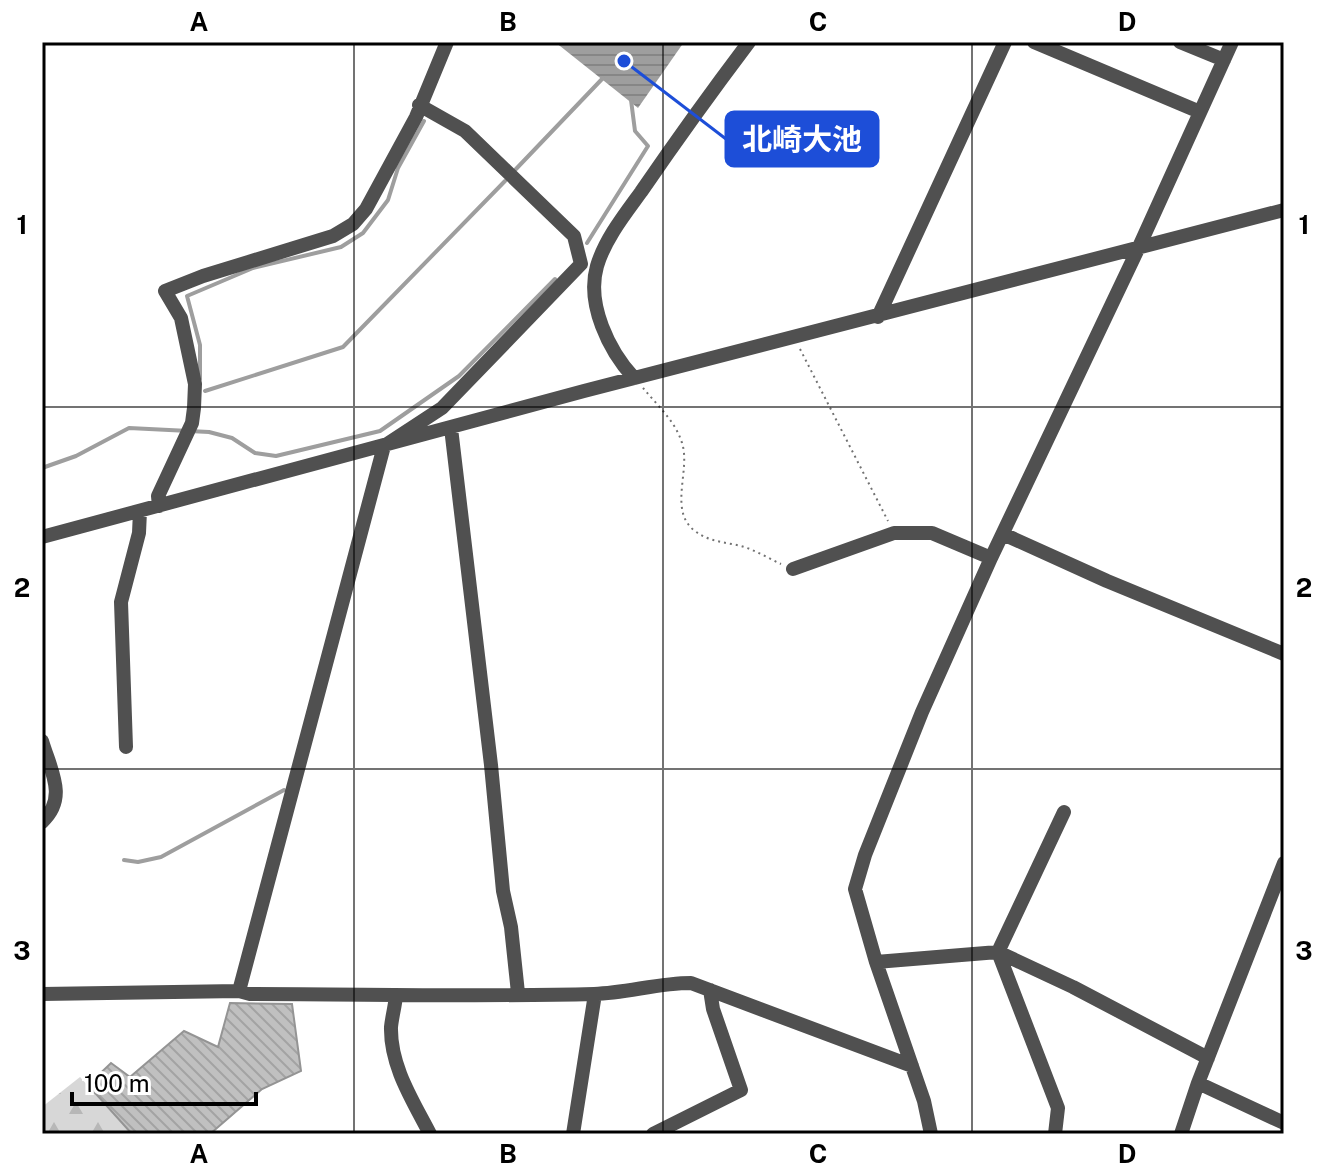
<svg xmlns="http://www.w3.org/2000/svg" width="1326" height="1176" font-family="'Public Sans','Noto Sans JP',sans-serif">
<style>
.forest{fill:url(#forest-firs)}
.water{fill:url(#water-rules)}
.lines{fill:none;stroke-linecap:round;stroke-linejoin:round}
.stream{stroke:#9e9e9e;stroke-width:4}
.building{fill:url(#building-back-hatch);stroke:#949494;stroke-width:2}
.path{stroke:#727272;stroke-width:2;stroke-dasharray:2 4;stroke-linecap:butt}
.minor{stroke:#505050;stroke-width:14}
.grid{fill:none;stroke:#000;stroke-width:2;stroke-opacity:0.55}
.leader{fill:none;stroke:#1d4ed8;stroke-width:3}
.callout-dot{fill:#1d4ed8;stroke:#fff;stroke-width:3}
.callout{fill:#1d4ed8;stroke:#1d4ed8;stroke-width:3}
.callout-label{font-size:30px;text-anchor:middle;font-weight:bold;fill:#fff}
.neatline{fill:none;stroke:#000;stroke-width:3}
.grid-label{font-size:26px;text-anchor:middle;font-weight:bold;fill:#000}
</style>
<defs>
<pattern id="forest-firs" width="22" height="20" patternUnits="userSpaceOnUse" patternTransform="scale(2)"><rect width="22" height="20" fill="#d7d7d7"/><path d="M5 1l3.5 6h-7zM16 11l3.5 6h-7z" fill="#b7b7b7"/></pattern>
<pattern id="water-rules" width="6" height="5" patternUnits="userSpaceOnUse" patternTransform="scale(2)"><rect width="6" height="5" fill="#9e9e9e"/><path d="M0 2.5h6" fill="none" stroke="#868686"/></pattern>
<pattern id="building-back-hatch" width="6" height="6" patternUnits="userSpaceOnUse" patternTransform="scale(2)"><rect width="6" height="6" fill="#c0c0c0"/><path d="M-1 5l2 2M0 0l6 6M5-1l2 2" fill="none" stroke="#a3a3a3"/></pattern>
</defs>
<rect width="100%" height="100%" fill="#fff"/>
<path class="forest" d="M80,1077L132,1134H42V1107Z"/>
<path class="water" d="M555,42H684L638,108Z"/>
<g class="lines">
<path class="stream" d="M516,169L603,78
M587,243L648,146L635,131L631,100
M200,379V345L187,296L253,268L341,247L363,233L388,200L398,168L424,121
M205,391L343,347L505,181
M42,468L76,456L129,428L209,432L232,438L255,453L276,456L380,431L459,376L555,279
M124,860L138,862L161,857L284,790"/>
</g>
<path class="building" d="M230,1003L292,1004L301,1071L262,1089L210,1134H132L88,1085L111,1063L130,1077L184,1031L218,1047Z"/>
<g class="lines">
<path class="path" d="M800,349L888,521
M643,388C657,405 676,422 682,443C691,470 668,511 695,531C709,542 725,542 741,546C755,550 768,558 781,564"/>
<path class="minor" d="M1034,42L1200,112
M1180,42L1224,60
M419,105L465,131L574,236L581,264
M878,317L1005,42
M634,378C609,351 586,304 597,266C605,239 625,214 641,192C676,141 712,91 749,42
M451,428L491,765L503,891L511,927L518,993
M159,506L158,496L192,423L194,408L195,384L181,318L165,291L203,276L333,236L353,224L366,209L416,117L447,42
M1003,534L1107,581L1284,654
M42,537L584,391L1284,210
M793,569L894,533H932L991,558
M42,741C51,771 68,798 42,822
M126,747L121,602L139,533L140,511
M876,962L998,952L1073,987L1208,1058
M239,991L384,446L442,408L581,264
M42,994L239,991L250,994C364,994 479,997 594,994C627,993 658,983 691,983L912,1066
M396,996C395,1006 392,1017 391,1027C390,1066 413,1101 430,1134
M1198,1083L1284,1123
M573,1134L595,994
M653,1134L741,1090L713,1009L710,990
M931,1134L924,1101L876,962L855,889L865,855L922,712L991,558L1138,249L1232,42
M1055,1134L1058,1108L998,952L1064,812
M1181,1134L1198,1083L1284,863"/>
</g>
<path class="grid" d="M354,42V1134M663,42V1134M972,42V1134M42,407H1284M42,769H1284"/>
<path class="leader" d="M624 61L726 139"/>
<circle class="callout-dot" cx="624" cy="61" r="8"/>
<rect class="callout" x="726" y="112" width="152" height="54" rx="8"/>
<g class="callout-label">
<text x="802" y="150">北崎大池</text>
</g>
<rect width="1326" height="1176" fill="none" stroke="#ffffff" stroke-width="88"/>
<path d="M72 1092v12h184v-12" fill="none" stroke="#000000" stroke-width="4"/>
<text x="84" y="1092" font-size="24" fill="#000000" stroke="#ffffff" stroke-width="6" paint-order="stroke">100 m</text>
<rect x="44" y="44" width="1238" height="1088" class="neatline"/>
<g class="grid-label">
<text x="199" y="31">A</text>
<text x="508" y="31">B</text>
<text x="818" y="31">C</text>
<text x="1127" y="31">D</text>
<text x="22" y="234">1</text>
<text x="1304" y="234">1</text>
<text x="22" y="597">2</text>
<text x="1304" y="597">2</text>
<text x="22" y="960">3</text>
<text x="1304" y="960">3</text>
<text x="199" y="1163">A</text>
<text x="508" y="1163">B</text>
<text x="818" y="1163">C</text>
<text x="1127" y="1163">D</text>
</g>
</svg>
